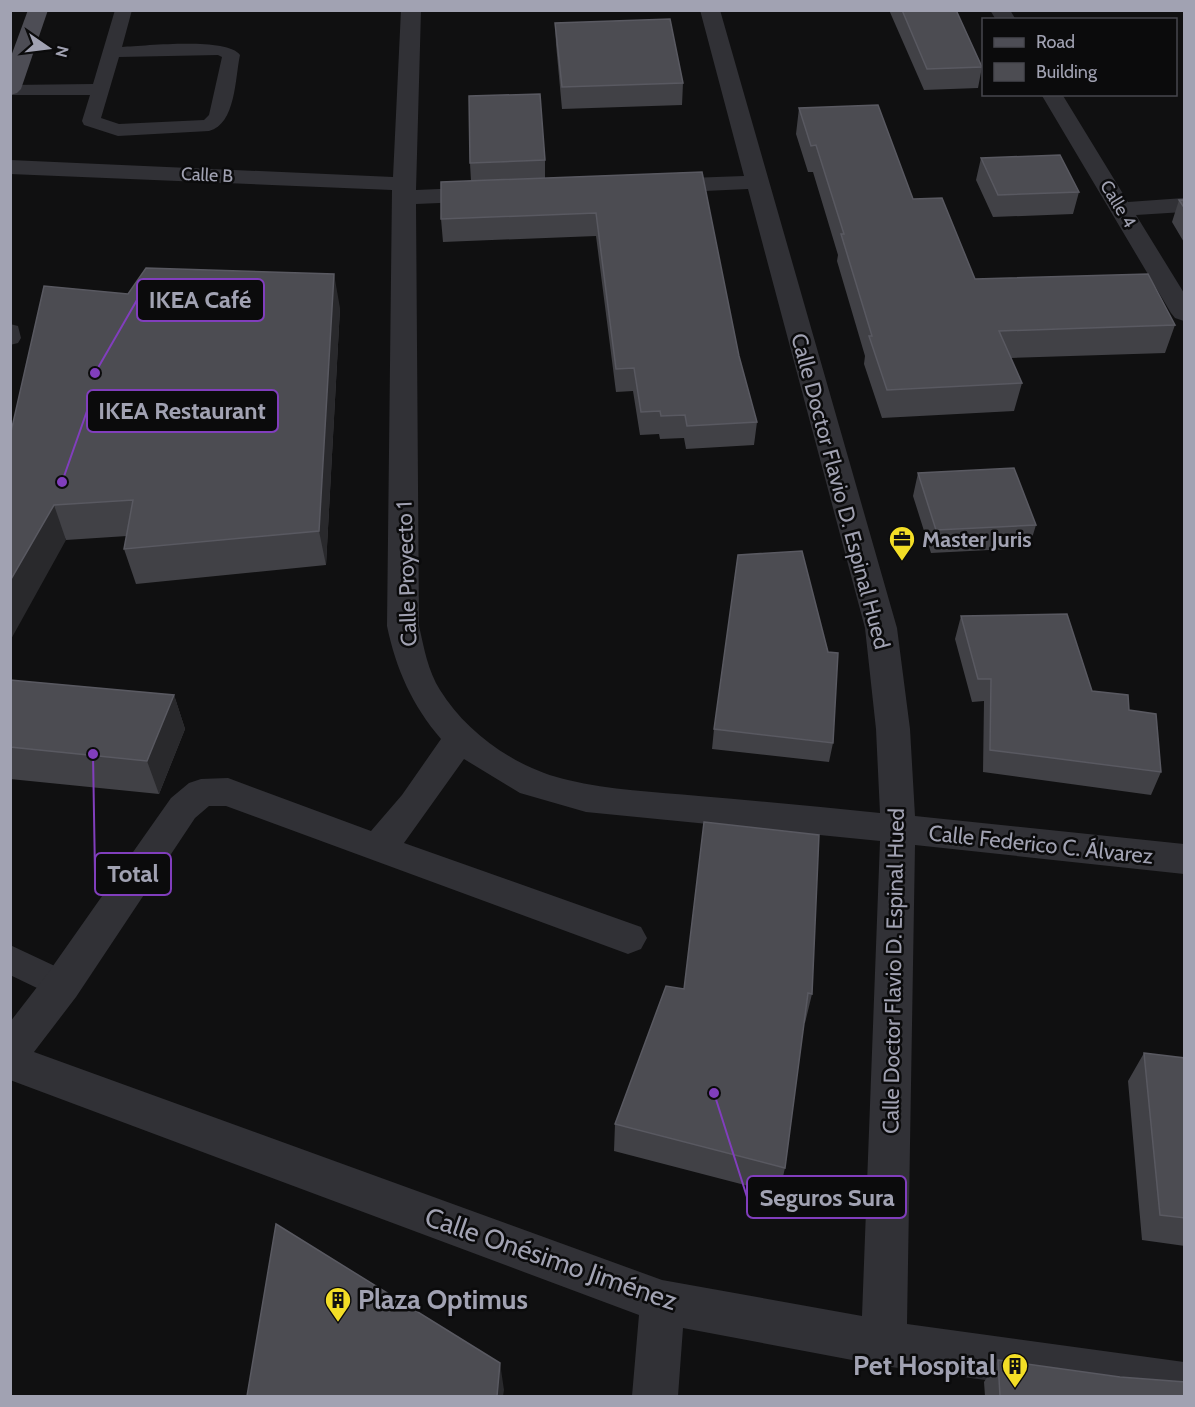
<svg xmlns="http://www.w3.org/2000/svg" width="1195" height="1407" font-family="Cabin,sans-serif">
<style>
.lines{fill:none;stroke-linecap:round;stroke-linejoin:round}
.service{fill:#313136;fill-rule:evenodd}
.minor{fill:#313136;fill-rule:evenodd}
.primary{fill:#4d4d55;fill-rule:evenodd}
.wall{fill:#414146}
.shaded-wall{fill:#29292c}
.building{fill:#4c4c52;stroke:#595961;stroke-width:1.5}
.labels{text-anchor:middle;stroke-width:5;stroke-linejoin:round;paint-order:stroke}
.far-street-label{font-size:18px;fill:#a1a2b2;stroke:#0b0b0c}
.street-label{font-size:22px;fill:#a1a2b2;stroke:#0b0b0c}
.poi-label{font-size:22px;font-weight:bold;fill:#a1a2b2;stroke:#0b0b0c;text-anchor:start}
.near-street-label{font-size:27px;fill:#a1a2b2;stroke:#0b0b0c}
.near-poi-label{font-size:27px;font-weight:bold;fill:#a1a2b2;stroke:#0b0b0c;text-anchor:start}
.leader{fill:none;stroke:#813ebd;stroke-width:2}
.callout-dot{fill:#813ebd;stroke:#0b0b0c;stroke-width:2}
.callout{fill:#0b0b0c;stroke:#813ebd;stroke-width:2}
.callout-label{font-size:24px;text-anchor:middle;font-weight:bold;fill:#a1a2b2}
</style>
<rect width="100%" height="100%" fill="#101011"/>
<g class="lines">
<path class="service" d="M115,10H132L122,47C146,46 227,37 240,55C235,78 236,124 209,131L118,136L84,125L82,121L90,95H10V85L93,84ZM218,55L222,57L209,115L204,120L119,124L101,118L119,57Z
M10,324L18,326L21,338L18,343L10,345Z
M10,945L74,975L79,985L74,995L62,1000L10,975Z"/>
<path class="minor" d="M401,10H421L416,190L486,187L494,189L498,194L494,199L486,201L416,204L419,626C424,648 428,671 440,690C467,734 518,769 568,780C610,790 655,792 699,796C759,801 819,807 880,813L876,729L865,628L748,189L661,193L653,191L649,186L653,181L661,179L744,176L700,10H720L897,628L910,729L915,816L1184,844V874L915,845L907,1324L1184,1362V1396H1102L884,1366L683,1328L678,1396H632L639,1315L10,1080V1022L48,973L171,798L189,783L201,779L228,778L371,831L402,795L441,739C412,705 396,669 387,626L392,190L10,174V160L393,177ZM464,759L520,793L586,812L880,841L862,1316L662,1280L34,1052L76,997L195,818L209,806H226L628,954L641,949L647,938L641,927L404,843Z
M990,10H1010L1016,20H996Z
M1041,94H1062L1128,202L1184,198V212L1136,215L1184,293V321L1175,318L1171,313Z"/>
<path class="primary" d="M28,10H48L21,89L17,93L10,95V59Z"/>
</g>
<path class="wall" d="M889,10H956L982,67L978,88L924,90Z
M555,23L683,83L682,105L562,109L556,44Z
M799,108L913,199L975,279L1175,325L1165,353L1011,358L1022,383L1014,411L882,418L864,364L865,356L837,261L838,255L813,172H808L796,134Z
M981,158L1079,192L1073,214L993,217L976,180Z
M545,160V178L702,172L739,356L757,422L754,445L686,449L684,438L660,439L659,434L640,435L633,391L616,392L596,236L443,242L441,219L471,181L470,163Z
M1179,200H1185V244L1172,222Z
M340,308L326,565L136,584L124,549L127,536L66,540L10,436Z
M918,473L1036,525L1029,548L931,553L913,496Z
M961,616L1092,691L1129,710L1161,772L1151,795L983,772L984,701L972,702L955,639Z
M10,680L174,695L185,729L159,794L10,779Z
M714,729L833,743L829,762L712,749Z
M684,989L812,994L805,1023H804L785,1168L779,1194L614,1151L615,1124Z
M1144,1053L1185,1058V1246L1142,1240L1128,1081Z
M998,1360L1185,1396H985L984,1382Z"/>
<path class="shaded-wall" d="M334,274L340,308L326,565L319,531Z
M54,505L66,540L10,641V581Z
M174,695L185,729L159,794L147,761Z
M500,1363L504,1390L503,1396H497Z"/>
<path class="building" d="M902,10H956L982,67L927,69Z
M670,19L683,83L562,87L555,23Z
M540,94L545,160L470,163L469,96Z
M878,105L913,199L942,198L975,279L1148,274L1175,325L999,331L1022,383L887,390L869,336H872L841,234H844L816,145L811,146L799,108Z
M1060,155L1079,192L998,195L981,158Z
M702,172L739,356L757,422L687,426L685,415L661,416L660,411L641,412L634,368L616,369L596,213L441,219V182Z
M1179,200H1185V209Z
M146,268L334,274L319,531L124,549L133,500L54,505L10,581V436L44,286L128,294Z
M1014,468L1036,525L936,530L918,473Z
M802,551L828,652L838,653L833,743L714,729L738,555Z
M1067,614L1092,691L1128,695L1129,710L1156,714L1161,772L990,750L991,679H978L961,616Z
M10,680L174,695L147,761L10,747Z
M704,822L819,835L812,994L808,993L785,1168L615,1124L666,986L684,989Z
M1144,1053L1185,1058V1218L1160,1215Z
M276,1224L500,1363L497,1396H247Z
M998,1360L1120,1377L1185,1382V1396H1000Z"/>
<defs>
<g id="office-pin" transform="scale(1.35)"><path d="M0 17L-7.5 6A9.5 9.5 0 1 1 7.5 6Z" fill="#f3de26" stroke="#0b0b0c"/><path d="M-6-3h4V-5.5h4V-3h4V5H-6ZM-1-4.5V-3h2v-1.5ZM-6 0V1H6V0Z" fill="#111"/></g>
<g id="building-pin" transform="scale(1.35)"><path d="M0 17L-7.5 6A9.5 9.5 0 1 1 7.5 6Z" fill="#f3de26" stroke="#0b0b0c"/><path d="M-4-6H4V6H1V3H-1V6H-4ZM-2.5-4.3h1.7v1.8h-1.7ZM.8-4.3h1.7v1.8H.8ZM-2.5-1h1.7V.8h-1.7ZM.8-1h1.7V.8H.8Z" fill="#111"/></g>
</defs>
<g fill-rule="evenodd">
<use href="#office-pin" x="902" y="539"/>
<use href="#building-pin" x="338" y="1300"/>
<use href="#building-pin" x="1015" y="1366"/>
</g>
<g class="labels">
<g class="far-street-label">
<text transform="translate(207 175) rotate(3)" y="6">Calle B</text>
<text transform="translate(1118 204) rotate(59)" y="6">Calle 4</text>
</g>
<g class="street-label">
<text transform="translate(841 491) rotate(75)" y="8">Calle Doctor Flavio D. Espinal Hued</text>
<text transform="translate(406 574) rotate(-92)" y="8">Calle Proyecto 1</text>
<text transform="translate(1041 844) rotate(6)" y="8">Calle Federico C. Álvarez</text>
<text transform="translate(893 971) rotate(-89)" y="8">Calle Doctor Flavio D. Espinal Hued</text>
</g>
<g class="poi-label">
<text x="922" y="547">Master Juris</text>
</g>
<g class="near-street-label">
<text transform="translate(551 1259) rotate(19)" y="9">Calle Onésimo Jiménez</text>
</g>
<g class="near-poi-label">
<text x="358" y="1309">Plaza Optimus</text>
<text x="996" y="1375" text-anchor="end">Pet Hospital</text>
</g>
</g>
<path class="leader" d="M95 373L137 300M62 482L87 411M93 754L95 874M714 1093L747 1197"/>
<g class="callout-dot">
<circle cx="95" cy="373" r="6"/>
<circle cx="62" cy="482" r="6"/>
<circle cx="93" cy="754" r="6"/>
<circle cx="714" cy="1093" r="6"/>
</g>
<g class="callout">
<rect x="137" y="279" width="127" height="42" rx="6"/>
<rect x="87" y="390" width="191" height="42" rx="6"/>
<rect x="95" y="853" width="76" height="42" rx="6"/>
<rect x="747" y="1176" width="159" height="42" rx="6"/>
</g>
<g class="callout-label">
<text x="200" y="308">IKEA Café</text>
<text x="182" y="419">IKEA Restaurant</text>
<text x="133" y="882">Total</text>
<text x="827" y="1206">Seguros Sura</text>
</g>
<rect width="1195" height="1407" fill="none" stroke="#a1a2b2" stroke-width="24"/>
<rect x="982" y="18" width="195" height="78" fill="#0b0b0c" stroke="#47474e" stroke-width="1.5"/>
<rect x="994" y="38" width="30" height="9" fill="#4d4d55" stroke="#47474e" stroke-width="1.5"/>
<text x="1036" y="48" font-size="18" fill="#a1a2b2">Road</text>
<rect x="994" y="63" width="30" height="18" fill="#4c4c52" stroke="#47474e" stroke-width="1.5"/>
<text x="1036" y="78" font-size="18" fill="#a1a2b2">Building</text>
<g transform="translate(48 48) rotate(104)" stroke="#0b0b0c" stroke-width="4.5" paint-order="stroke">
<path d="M0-4.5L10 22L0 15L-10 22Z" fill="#a1a2b2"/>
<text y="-9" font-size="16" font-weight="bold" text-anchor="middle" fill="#a1a2b2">N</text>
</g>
</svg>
